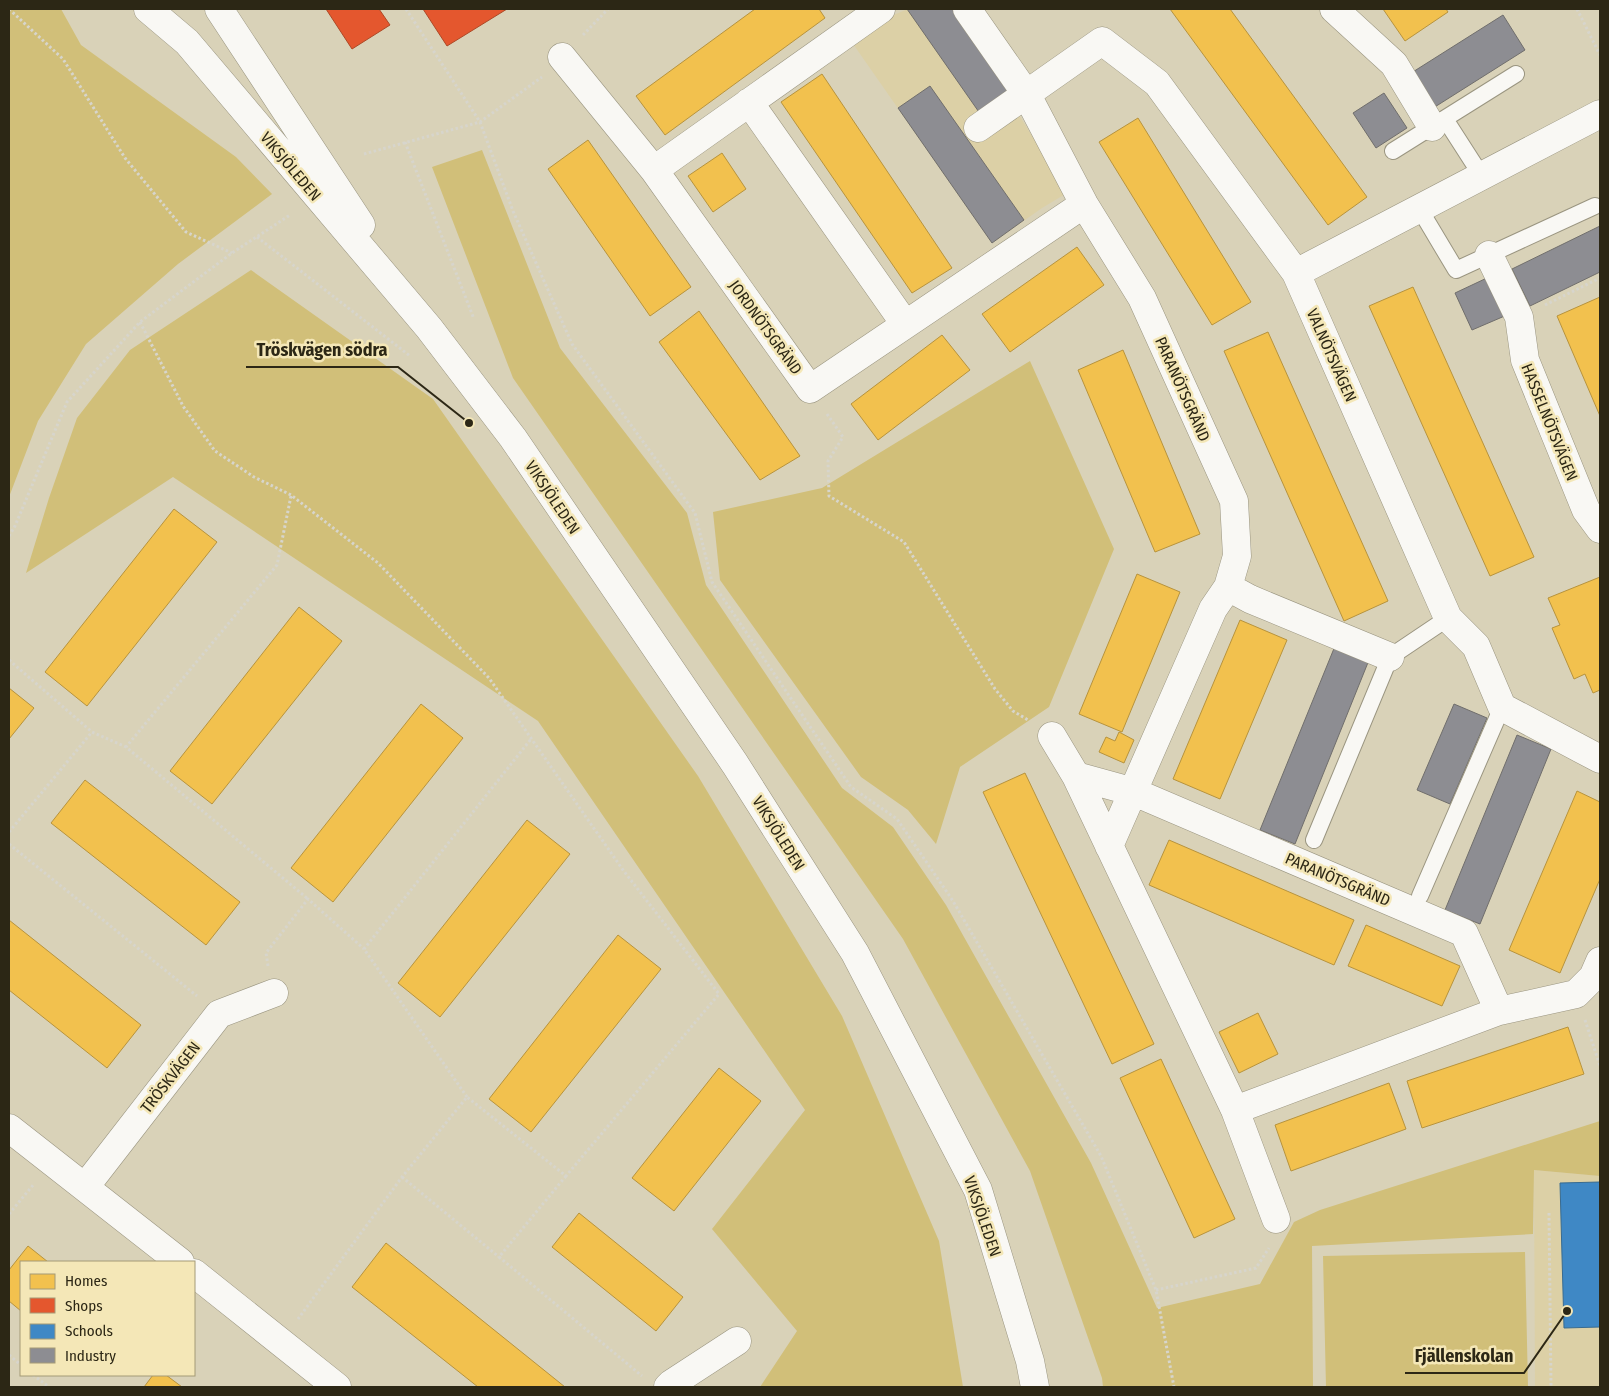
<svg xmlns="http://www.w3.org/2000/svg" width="1609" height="1396" font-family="'Fira Sans Condensed',sans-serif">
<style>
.built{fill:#dcd0a6}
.green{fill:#d1bf79}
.homes{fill:#f2c14e;stroke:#b7933d}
.shops{fill:#e4572e;stroke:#ad4926}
.schools{fill:#3f88c5;stroke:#396b90}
.industry{fill:#8d8d92;stroke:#706e6c}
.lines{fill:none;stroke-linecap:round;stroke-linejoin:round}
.lane-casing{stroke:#9a9580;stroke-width:18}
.street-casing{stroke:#9a9580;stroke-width:29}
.secondary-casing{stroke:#9a9580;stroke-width:29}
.path{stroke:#d7d5cc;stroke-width:3;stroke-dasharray:2.5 2.5;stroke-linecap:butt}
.lane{stroke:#f9f8f4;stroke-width:16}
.street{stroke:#f9f8f4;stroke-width:28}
.secondary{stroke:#f9f8f4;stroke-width:28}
.labels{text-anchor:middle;stroke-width:5;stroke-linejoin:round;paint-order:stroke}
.street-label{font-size:16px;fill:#2c2715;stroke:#f4e7b7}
.leader{fill:none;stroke:#2c2715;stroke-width:2}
.callout-dot{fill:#2c2715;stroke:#f4e7b7;stroke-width:2}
.callout-label{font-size:18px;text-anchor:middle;font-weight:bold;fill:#2c2715;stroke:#f4e7b7;stroke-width:5;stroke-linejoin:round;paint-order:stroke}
</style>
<rect width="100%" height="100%" fill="#d9d2b8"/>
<path class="built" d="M908,9H954L1067,193L1042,208L992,243L851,41L884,19Z
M1534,1170L1600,1176V1387H1535Z"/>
<path class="green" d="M9,9H61L81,45L236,157L272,194L178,264L86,344L38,421L9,497Z
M482,150L560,348L687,513L706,585L842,788L893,827L946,905L1091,1163L1157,1308L1260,1284L1294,1222L1320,1210L1600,1121V1176L1534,1170L1533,1234L1312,1246L1313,1387H1103L1102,1378L1030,1171L903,939L513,378L432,167Z
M251,270L433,399L698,776L842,1016L939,1241L963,1387H760L797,1331L712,1229L805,1110L538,721L173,477L26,573L49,498L77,418L130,350Z
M1030,361L1114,549L1049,707L960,767L936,844L908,810L861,777L720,580L713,512L822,488Z
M1525,1252L1528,1387H1326L1323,1256Z"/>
<path class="homes" d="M755,9H819L825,18L665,135L636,96Z
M1170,9H1230L1367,197L1328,225Z
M1383,9H1446L1448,12L1405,41Z
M822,74L952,268L912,293L781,102Z
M1138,118L1251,302L1212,325L1099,142Z
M588,140L691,287L650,316L548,169Z
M722,153L746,189L713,212L688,176Z
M1077,247L1104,285L1010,352L982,314Z
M1413,287L1534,557L1490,576L1369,306Z
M1600,297V416L1557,316Z
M699,311L800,456L760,480L659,342Z
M1268,332L1388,601L1344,621L1224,351Z
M942,335L970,370L878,440L851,404Z
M1123,350L1200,534L1155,552L1078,370Z
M174,509L217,542L87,706L45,672Z
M1137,574L1180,592L1122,732L1079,714Z
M1600,577V690L1593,693L1585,674L1574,679L1552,628L1560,625L1548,598Z
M299,607L342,641L212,804L170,771Z
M1240,620L1287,640L1220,799L1173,779Z
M9,688L34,708L9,739Z
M421,704L463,738L333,902L291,868Z
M1119,732L1134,740L1124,763L1099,752L1106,737L1115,741Z
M1025,773L1154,1044L1112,1064L983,792Z
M85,780L240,902L206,945L51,823Z
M1577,791L1600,802V879L1560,973L1509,950Z
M527,820L570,854L440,1017L398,983Z
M1169,840L1354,920L1334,965L1149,885Z
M9,920L141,1025L107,1068L9,990Z
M1366,925L1460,966L1442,1006L1348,966Z
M618,935L661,969L531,1132L489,1099Z
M1258,1013L1278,1054L1239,1073L1219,1032Z
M1568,1027L1584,1074L1422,1128L1407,1081Z
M1161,1059L1235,1219L1194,1238L1120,1078Z
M719,1068L761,1101L674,1211L632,1178Z
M1389,1083L1406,1129L1291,1171L1275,1125Z
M579,1213L683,1297L656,1331L552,1247Z
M386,1243L565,1387H478L352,1287Z
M28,1246L48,1262H21V1311L9,1301V1270Z
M153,1375H166L182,1387H144Z"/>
<path class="shops" d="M326,9H379L390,25L352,49Z
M423,9H507L447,46Z"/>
<path class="schools" d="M1600,1182V1327L1564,1328L1560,1183Z"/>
<path class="industry" d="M907,9H954L1013,92L981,115Z
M1503,15L1525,50L1430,110L1408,75Z
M930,86L1024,220L992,243L898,108Z
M1384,93L1407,128L1376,148L1353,113Z
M1600,226V272L1530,306L1512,269Z
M1489,277L1507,315L1472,330L1455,293Z
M1335,646L1369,660L1295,844L1260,830Z
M1454,704L1487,718L1450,804L1417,790Z
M1517,735L1551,749L1480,924L1445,910Z"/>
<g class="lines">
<g class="lane-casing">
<path id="lane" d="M1445,119L1481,175
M1393,151L1516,74
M1419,208L1456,270L1595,206
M1314,840L1390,657L1448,618
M1420,896L1502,707"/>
</g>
<g class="street-casing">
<path id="street" d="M967,9L1027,95L1084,204L1142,298L1234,501L1237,556L1228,587
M1334,9L1394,64L1432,127
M562,57L654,170L810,389L1084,204
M749,102L905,324
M978,128L1102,41L1157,83L1296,273L1448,618L1476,646L1502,707L1600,759
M654,170L881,9
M1489,255L1519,317L1525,360L1586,510L1600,529
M1296,273L1600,114
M1052,736L1076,776L1235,1110L1276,1219
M1076,776L1134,792L1464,933L1499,1011
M1109,846L1213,609L1228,587L1250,599L1390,657
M1235,1110L1499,1011L1576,994L1593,977L1600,961
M9,1128L180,1262
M85,1187L219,1014L274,993
M194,1273L337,1387
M668,1387L671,1384L737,1341"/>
</g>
<g class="secondary-casing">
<path id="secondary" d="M148,9L187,42L429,328L513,438L735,764L855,953L978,1190L1030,1361L1035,1387
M219,9L361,225"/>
</g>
<path class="path" d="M9,9L63,59L125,158L186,232L232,253
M406,9L480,122L513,211L572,344L695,513L712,582L851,787L897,819L953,901L1101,1156L1156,1290L1174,1387
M1577,9L1600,55
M583,35L608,9
M405,142L474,319
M364,154L480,122L542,77
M257,237L410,356
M1545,305L1600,278
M140,322L183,406L215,451L254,477L291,495L378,563L489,678L623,870L719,994L566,1176L467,1097L402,1177L298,1319
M827,414L843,437L828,461L829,496L904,542L995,689L1013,711L1028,720
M291,496L277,565L126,747L308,899
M9,536L15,526L67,402L140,322L232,253L290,215
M9,660L92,732L126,747
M9,832L92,732
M9,844L197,996
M268,966L266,953L308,899L364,949
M1585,1020L1600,1066
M467,1097L364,949L531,739
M566,1176L499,1257L642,1376
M402,1177L499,1257
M1549,1213L1551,1387
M9,1214L34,1184
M1156,1290L1256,1268L1269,1248
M9,1355L21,1365
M33,1375L49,1387"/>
<use href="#lane" class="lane"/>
<use href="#street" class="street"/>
<use href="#secondary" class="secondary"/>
</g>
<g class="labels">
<g class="street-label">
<text transform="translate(291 166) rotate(50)" y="6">VIKSJÖLEDEN</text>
<text transform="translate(766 327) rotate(54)" y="6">JORDNÖTSGRÄND</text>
<text transform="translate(1332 355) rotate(66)" y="6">VALNÖTSVÄGEN</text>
<text transform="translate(1183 389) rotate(66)" y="6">PARANÖTSGRÄND</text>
<text transform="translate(1550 422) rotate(68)" y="6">HASSELNÖTSVÄGEN</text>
<text transform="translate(553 497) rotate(56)" y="6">VIKSJÖLEDEN</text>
<text transform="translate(779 833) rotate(58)" y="6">VIKSJÖLEDEN</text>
<text transform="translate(1338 879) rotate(23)" y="6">PARANÖTSGRÄND</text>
<text transform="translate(170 1077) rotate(-52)" y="6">TRÖSKVÄGEN</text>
<text transform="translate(983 1216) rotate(71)" y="6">VIKSJÖLEDEN</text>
</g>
</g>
<path class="leader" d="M469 423L398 367H246M1567 1311L1524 1373H1405"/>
<g class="callout-dot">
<circle cx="469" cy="423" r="5"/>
<circle cx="1567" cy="1311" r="5"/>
</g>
<g class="callout-label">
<text x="322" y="356">Tröskvägen södra</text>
<text x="1464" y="1362">Fjällenskolan</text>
</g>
<rect width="1609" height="1396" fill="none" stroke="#2c2715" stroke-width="20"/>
<rect x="20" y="1261" width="175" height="115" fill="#f4e7b7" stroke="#a49a76"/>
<rect x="30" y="1274" width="25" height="15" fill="#f2c14e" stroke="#a49a76"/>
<text x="65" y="1286" font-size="15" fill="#2c2715">Homes</text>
<rect x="30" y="1298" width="25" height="15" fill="#e4572e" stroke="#a49a76"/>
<text x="65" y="1311" font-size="15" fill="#2c2715">Shops</text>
<rect x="30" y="1324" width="25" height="15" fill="#3f88c5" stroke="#a49a76"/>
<text x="65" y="1336" font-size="15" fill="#2c2715">Schools</text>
<rect x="30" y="1348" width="25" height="15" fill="#8d8d92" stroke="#a49a76"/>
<text x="65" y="1361" font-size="15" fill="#2c2715">Industry</text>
</svg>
